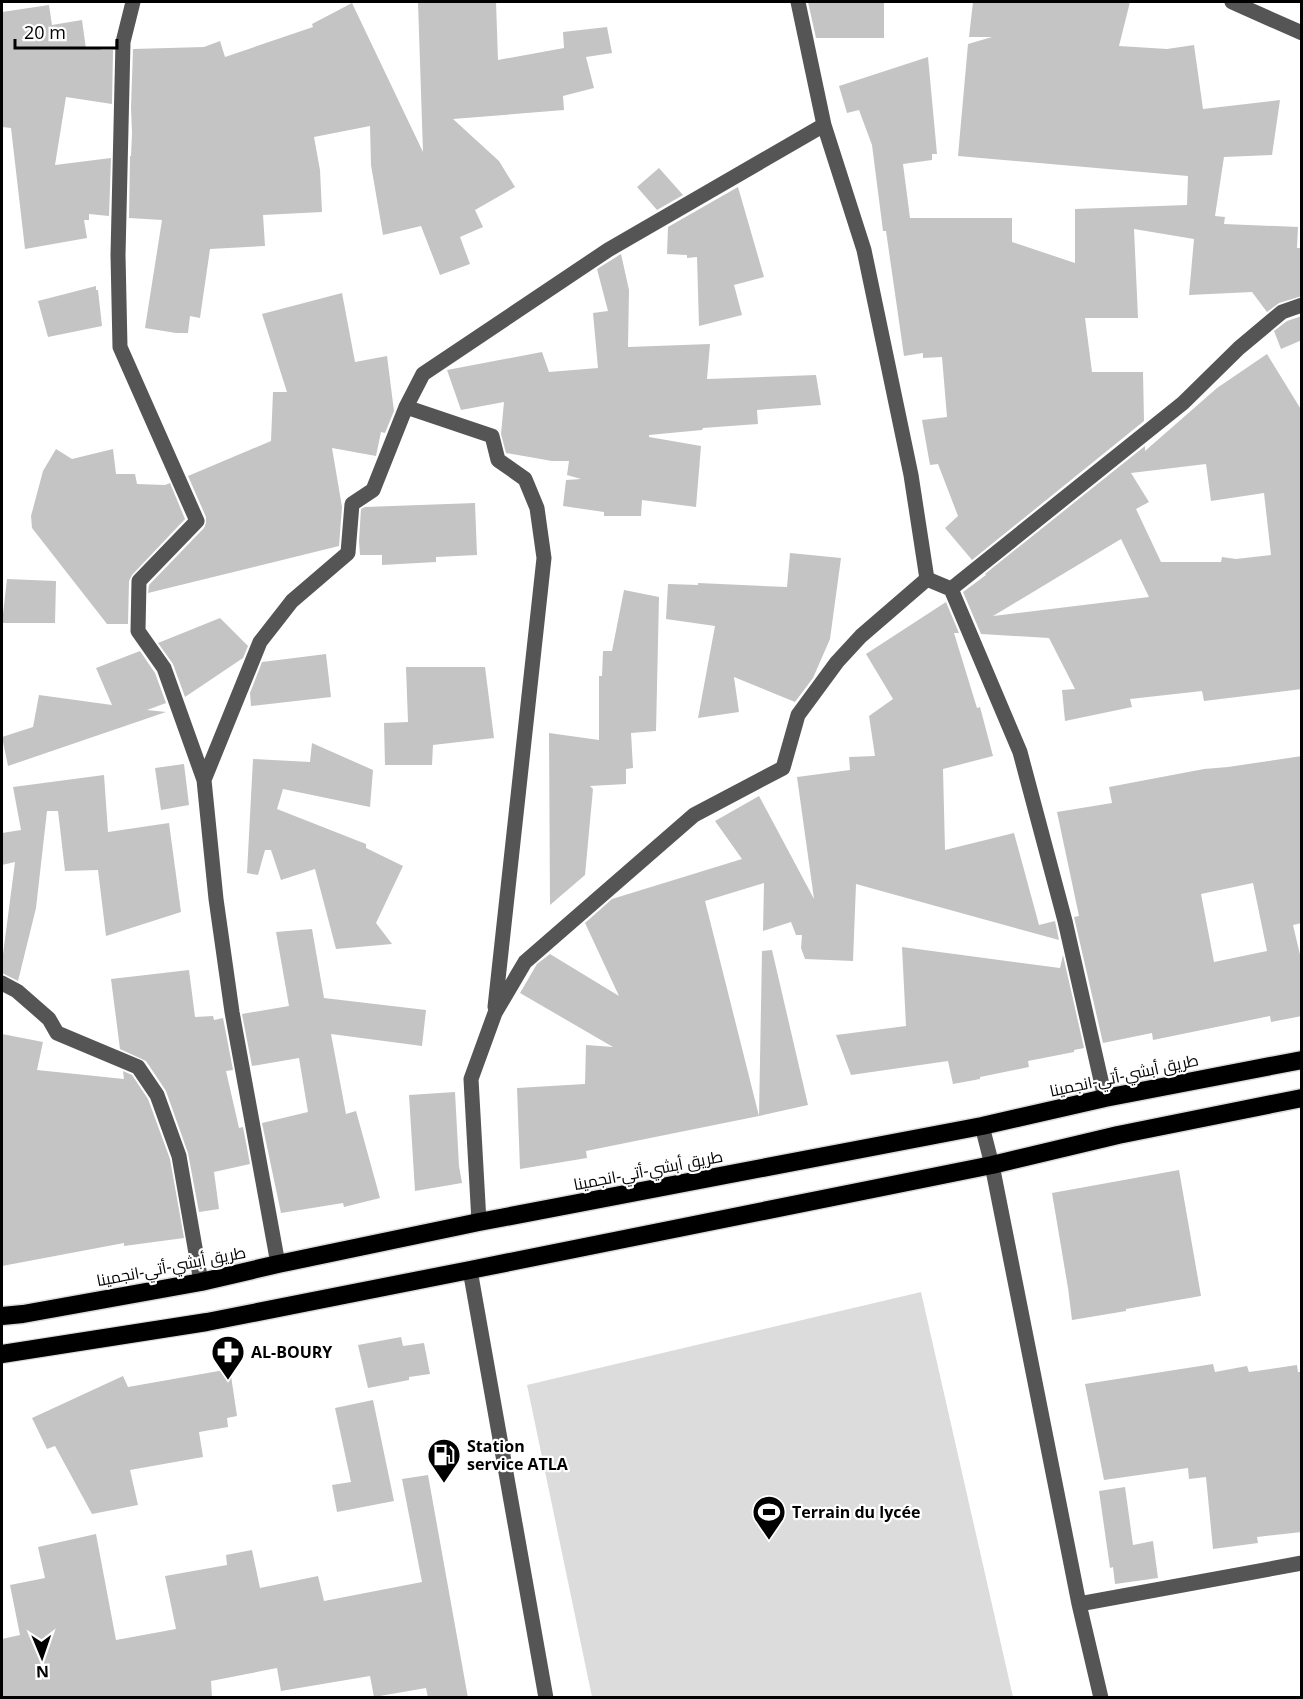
<svg xmlns="http://www.w3.org/2000/svg" width="1303" height="1699" font-family="'Open Sans',Cairo,sans-serif">
<style>
.green{fill:#dcdcdc}
.building{fill:#c4c4c4;fill-rule:evenodd}
.lines{fill:none;stroke-linecap:round;stroke-linejoin:round}
.highway-casing{stroke:#dbdbdb;stroke-width:21}
.minor{stroke:#555;stroke-width:15}
.highway{stroke:#000;stroke-width:18}
.labels{text-anchor:middle;stroke-width:4.5;stroke-linejoin:round;paint-order:stroke}
.street-label{font-size:16px;fill:#000;stroke:#fff}
.poi-label{font-size:16px;font-weight:bold;fill:#000;stroke:#fff;text-anchor:start}
</style>
<rect width="100%" height="100%" fill="#fff"/>
<path class="green" d="M921,1292L1013,1697H592L527,1385Z"/>
<path class="building" d="M418,2H496L498,60L564,48L563,32L607,27L612,53L586,57L594,88L563,96L564,110L453,119L499,161L515,187L475,210L483,227L460,237L470,264L440,275L421,226L383,235L371,165L370,126L314,137L320,170L322,212L263,215L265,246L210,249L200,318L190,316L188,333H176L145,328L162,220L129,218L130,156H131L132,133L131,108L133,49L204,47L220,41L225,57L313,27L312,24L352,3L423,152Z
M808,2H884V38H816Z
M973,2H1130L1119,46L1167,49L1194,45L1203,109L1280,100L1272,155L1224,157L1215,216L1225,217L1224,224L1298,227L1297,248H1302V296L1279,303L1267,312L1252,292L1189,295L1194,239L1134,229L1138,318H1085L1092,372H1143L1144,421L972,560L945,528L958,516L938,464L930,465L922,420L947,417L942,357L923,358V353L904,356L886,231H883L872,145L859,110L847,113L839,86L928,57L937,154H932V160L903,164L910,218H1012V242L1075,263V209L1187,205L1188,176L958,156L968,44L992,37H969Z
M49,5L52,25L82,20L86,49L101,48V50H113L112,104L66,97L55,165L111,158L109,216L89,214V220H84L87,238L25,249L11,128L2,127V12Z
M659,168L683,195L657,210L637,187Z
M738,187L764,277L734,285L742,315L699,326L697,257L687,258V255L667,254L668,227Z
M621,254L629,290L628,347L710,344L707,379L816,375L821,405L757,410L758,424L703,428L702,430L649,435V437L701,446L696,507L642,500L641,516H604V512L563,506L566,480L581,479L567,475L569,461H552L506,453L501,434L504,402L461,410L447,370L542,352L549,372L598,368L593,313L608,311L597,269Z
M96,286V290H98L102,326L48,337L38,301Z
M342,293L355,362L387,356L394,411L385,433L381,432L376,456L332,448L342,507L339,546L148,593L149,585L204,528L206,523V517L188,476L271,441L273,392H287L262,314Z
M1302,316V340L1281,349L1274,331L1287,321Z
M1267,354L1302,411V689L1204,701L1202,691L1130,699L1132,707L1065,721L1062,690L1075,689L1049,638L981,634L963,592L986,575L985,574L1145,446V451L1217,388ZM1206,464L1211,501L1264,493L1271,555L1236,559L1222,557L1221,562H1161L1136,509L1149,502L1131,473ZM1121,539L1149,597L993,616Z
M56,449L72,459L113,449L116,474H135L137,484L165,485L170,483L185,519L132,575L129,581L128,624H107L32,528L31,516L43,471Z
M475,503L477,555L436,557V562L382,565V555H360L359,541L361,509L365,507Z
M790,553L841,558L830,639L813,678L795,702L734,677L739,712L698,718L715,626L666,619L668,584L698,585V583L787,587Z
M7,579L56,581L55,623H2Z
M624,590L659,597L656,731L631,733L633,768L626,769V784L590,786L593,789L585,875L550,905L549,733L599,740V676H602L603,651H612Z
M946,602L959,633H954L977,708L980,707L993,756L943,769L945,850L1014,833L1039,925L1055,921L1059,940L856,884L853,961L805,959L801,948L802,935H796L791,922L763,931L764,883L705,901L759,1116L586,1151L587,1158L520,1169L517,1088L585,1084L586,1045L613,1047L520,993L537,964L550,954L619,996L585,923L612,899L742,859L715,821L759,796L814,899L797,777L850,770L849,757L875,756L869,716L893,699L866,654Z
M220,618L248,646L243,658L185,697L173,664L158,643Z
M140,651L155,673L166,703L147,710L166,712L8,766L2,737L33,727L39,695L112,705L96,668Z
M326,654L331,697L251,706L250,693L262,662Z
M406,667H485L494,738L433,745L432,765H385L384,723L408,722Z
M312,743L373,770L370,807L283,789L277,809L366,844V848L403,866L376,923L392,944L336,949L315,869L281,880L271,850H265L258,875L247,873L253,759L310,762Z
M1302,756V923L1293,925L1302,963V1016L1271,1022L1270,1016L1153,1040L1152,1033L1103,1043L1074,917L1079,916L1057,812L1112,803L1109,787L1204,769L1228,767ZM1253,883L1267,951L1214,962L1201,894Z
M184,764L189,805L161,810L155,768Z
M104,775L108,832L169,823L181,912L106,936L98,870L65,871L58,811H47L36,908L18,981L2,973V962L15,862L2,865V833L21,830L13,787Z
M312,929L324,998L426,1010L422,1046L331,1034L346,1114L356,1111L380,1198L344,1207L343,1203L281,1213L262,1123L308,1112L299,1058L252,1066L242,1014L289,1006L276,932Z
M902,947L1060,968L1063,955L1084,1048L1074,1050V1052L1028,1061L1029,1067L980,1077V1079L953,1084L948,1061L851,1075L836,1035L906,1026Z
M772,950L808,1105L759,1116L762,951Z
M189,970L195,1017L213,1016L214,1020L223,1018L233,1070L226,1071L239,1128L243,1127L250,1164L214,1172L219,1209L199,1212L188,1153L166,1091L146,1061L120,1049L111,979Z
M2,1034L43,1042L37,1070L124,1079L123,1071L132,1075L148,1099L170,1159L184,1238L124,1246V1243L2,1266Z
M455,1092L459,1166L462,1183L415,1191L409,1095Z
M1179,1170L1201,1296L1126,1309V1311L1072,1320L1068,1288L1052,1193Z
M401,1337L403,1346L424,1343L430,1374L409,1377V1380L368,1388L358,1345Z
M1213,1364L1215,1372L1247,1366L1249,1372L1297,1365L1298,1372H1302V1532L1257,1537L1258,1543L1213,1549L1206,1477L1189,1479L1188,1468L1104,1480L1085,1384Z
M230,1369L237,1416L227,1418L228,1427L199,1432L203,1457L130,1470L138,1505L92,1514L55,1446L47,1449L32,1418L123,1376L128,1387Z
M373,1400L394,1501L337,1512L332,1485L351,1482L335,1408Z
M428,1475L468,1698H428L426,1688L374,1697L370,1676L281,1691L277,1668L211,1681L212,1698H2V1639L20,1635L10,1585L45,1578L38,1547L96,1534L116,1640L176,1629L165,1576L227,1565L226,1555L252,1550L260,1588L318,1576L324,1601L422,1582L402,1479Z
M1125,1487L1133,1545L1153,1541L1158,1578L1115,1584L1113,1567L1110,1568L1099,1491Z"/>
<g class="lines">
<g class="highway-casing">
<path id="highway" d="M2,1316L23,1314L201,1282L278,1264L479,1222L982,1126L1105,1098L1302,1060
M2,1354L207,1322L470,1270L992,1165L1118,1135L1302,1098"/>
</g>
<path class="minor" d="M133,2L123,42L118,255L120,347L197,521L139,581L138,631L164,668L204,780L216,899L232,1012L278,1264
M1232,2L1302,33
M824,125L864,250L911,475L927,579L951,589L1020,752L1065,921L1105,1098
M406,407L492,436L498,460L525,479L537,508L544,558L495,1007
M951,589L1183,403L1239,348L1282,312L1302,305
M204,780L260,642L292,601L348,553L352,504L373,490L406,407L423,374L608,250L824,125L798,2
M2,983L17,991L49,1019L57,1033L138,1067L157,1095L179,1156L201,1282
M982,1126L992,1165L1079,1604L1101,1698
M479,1222L471,1079L495,1013L525,962L694,815L783,768L798,715L837,662L861,636L927,579
M470,1270L546,1698
M1079,1604L1302,1563"/>
<use href="#highway" class="highway"/>
</g>
<defs>
<g id="pharmacy-pin" transform="scale(1.725)"><path d="M0 17L-7.5 6A9.5 9.5 0 1 1 7.5 6Z" fill="#000" stroke="#fff"/><path d="M-2-6h4v4h4v4h-4v4h-4v-4h-4v-4h4Z" fill="#fff"/></g>
<g id="fuel-pin" transform="scale(1.725)"><path d="M0 17L-7.5 6A9.5 9.5 0 1 1 7.5 6Z" fill="#000" stroke="#fff"/><path d="M-5.5-6h7V0h2V4h1.3V-2.5L3-4.5l.8-.8L6-3V5H2.5V1h-1V6h-7ZM-4.2-4.7v3.2H.2V-4.7Z" fill="#fff"/></g>
<g id="stadium-pin" transform="scale(1.725)"><path d="M0 17L-7.5 6A9.5 9.5 0 1 1 7.5 6Z" fill="#000" stroke="#fff"/><path d="M0-5a6.5 5 0 1 0 0 10a6.5 5 0 1 0 0-10ZM-3.5-1.8h7v3.6h-7Z" fill="#fff"/></g>
</defs>
<g fill-rule="evenodd">
<use href="#pharmacy-pin" x="228" y="1352"/>
<use href="#fuel-pin" x="444" y="1455"/>
<use href="#stadium-pin" x="769" y="1512"/>
</g>
<g class="labels">
<g class="street-label">
<text transform="translate(1124 1075) rotate(-12)" y="6">طريق أبشي-أتي-انجمينا</text>
<text transform="translate(648 1170) rotate(-11)" y="6">طريق أبشي-أتي-انجمينا</text>
<text transform="translate(171 1266) rotate(-11)" y="6">طريق أبشي-أتي-انجمينا</text>
</g>
<g class="poi-label">
<text x="251" y="1358">AL-BOURY</text>
<text x="467" y="1452">Station<tspan x="467" dy="18">service ATLA</tspan></text>
<text x="792" y="1518">Terrain du lycée</text>
</g>
</g>
<rect width="1303" height="1699" fill="none" stroke="#000000" stroke-width="6"/>
<g transform="translate(42 1657) rotate(178)" stroke="#ffffff" stroke-width="4.5" paint-order="stroke">
<path d="M0-4.5L10 22L0 15L-10 22Z" fill="#000000"/>
<text y="-9" font-size="16" font-weight="bold" text-anchor="middle" fill="#000000">N</text>
</g>
<path d="M15 39v9h102v-9" fill="none" stroke="#000000" stroke-width="3"/>
<text x="24" y="39" font-size="18" fill="#000000" stroke="#ffffff" stroke-width="4.5" paint-order="stroke">20 m</text>
</svg>
